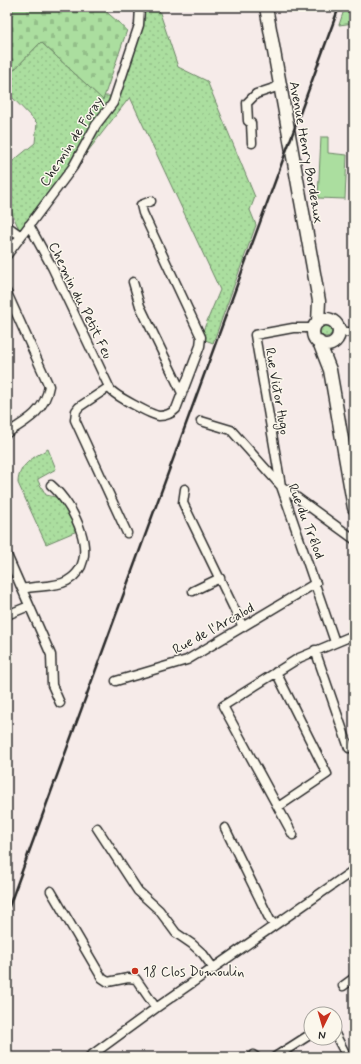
<svg xmlns="http://www.w3.org/2000/svg" width="361" height="1064" font-family="Mynerve,sans-serif">
<style>
.grass{fill:url(#grass-dots);stroke:#6b8465}
.cemetery{fill:url(#cemetery-stones);stroke:#6b8465}
.pitch{fill:#abde9f;stroke:#6b8465}
.lines{fill:none;stroke-linecap:round;stroke-linejoin:round}
.minor-casing{stroke:#2b2b2b;stroke-width:11}
.secondary-casing{stroke:#2b2b2b;stroke-width:15}
.minor{stroke:#fbf7ec;stroke-width:8}
.secondary{stroke:#fbf7ec;stroke-width:12}
.rail{stroke:#2b2b2b;stroke-width:2.5}
.poi-dot{fill:#c8321e;stroke:#fbf7ec;stroke-width:1.5}
.labels{text-anchor:middle;stroke-width:3;stroke-linejoin:round;paint-order:stroke}
.street-label{font-size:14px;fill:#2b2b2b;stroke:#fbf7ec}
.poi-label{font-size:14px;fill:#2b2b2b;stroke:#fbf7ec;text-anchor:start}
</style>
<defs>
<pattern id="grass-dots" width="8" height="8" patternUnits="userSpaceOnUse"><rect width="8" height="8" fill="#abde9f"/><path d="M2 2h.1M6 6h.1" fill="none" stroke="#93bf89" stroke-width="1.8" stroke-linecap="round"/></pattern>
<pattern id="cemetery-stones" width="16" height="16" patternUnits="userSpaceOnUse"><rect width="16" height="16" fill="#abde9f"/><path d="M2 7V4a2 2 0 0 1 4 0v3zM10 15v-3a2 2 0 0 1 4 0v3z" fill="#93bf89"/></pattern>
</defs>
<rect width="100%" height="100%" fill="#f6ebe9"/>
<filter id="ink" filterUnits="userSpaceOnUse"><feTurbulence type="fractalNoise" baseFrequency=".025" numOctaves="2"/><feDisplacementMap in="SourceGraphic" scale="8" xChannelSelector="R" yChannelSelector="G"/><feConvolveMatrix kernelMatrix="1 2 1 2 8 2 1 2 1" color-interpolation-filters="sRGB"/></filter>
<g filter="url(#ink)">
<path class="grass" d="M144,7H158L178,67L207,81L255,197L250,210L256,225L213,343L200,338L220,290L130,97L22,236L7,202V166L35,143L37,123L7,92V77L41,42L99,96H119L143,24Z
M320 331a6 6 0 1 1 12 0a6 6 0 1 1-12 0Z
M48,449L56,469L38,479V481L46,495L60,498L77,531L46,544L18,483C18,465 34,457 48,449Z"/>
<path class="cemetery" d="M7,7H101L127,30L103,100L41,42L7,77Z"/>
<path class="pitch" d="M345,7H354V23L339,25Z
M321,137H328V153L347,155L345,199L318,198Z"/>
<g class="lines">
<g class="minor-casing">
<path id="minor" d="M252,143L251,123L248,121L247,103L256,94L280,86
M29,225L52,267L110,389C115,396 152,415 159,416C166,416 172,413 176,409L200,346L201,337L143,213L141,205L151,201
M7,226L21,236
M7,255L73,167L96,125L113,103L139,25L140,7
M133,282L140,306L182,393
M7,293L49,386C45,411 27,421 7,433
M314,328H293L255,335L281,486L354,539
M339,331L354,333
M109,387L79,407L76,411L75,420L127,533
M201,421L231,430L281,486L335,642
M185,489L183,503L243,627
M7,555L51,655L52,685L60,703
M22,589C37,585 54,588 67,581C104,560 73,504 51,485
M193,591L220,578
M7,615L29,606
M315,650L349,748
M276,672L327,774L278,807
M116,681L187,660L316,583
M97,828L138,891L159,910L176,933L192,944L203,954L214,969
M225,828L270,920L275,925
M293,835L223,706L299,658L354,635
M51,891L102,978L108,982L128,978L136,979L156,1008
M343,986L354,978
M335,1034L344,1051L345,1057
M253,1055L256,1057
M89,1057L156,1008L354,870
M275,1057L311,1034"/>
</g>
<g class="secondary-casing">
<path id="secondary" d="M266,7L319,301L318,322
M313 332a13 13 0 1 1 26 0a13 13 0 1 1-26 0Z
M319,342L330,370L354,508"/>
</g>
<use href="#minor" class="minor"/>
<use href="#secondary" class="secondary"/>
<path class="rail" d="M7,912L339,7"/>
</g>
</g>
<circle class="poi-dot" cx="135" cy="971" r="4"/>
<g class="labels">
<g class="street-label">
<text transform="translate(71 141) rotate(-57)" y="5">Chemin de Foray</text>
<text transform="translate(307 152) rotate(80)" y="5">Avenue Henry Bordeaux</text>
<text transform="translate(81 300) rotate(64)" y="5">Chemin du Petit Feu</text>
<text transform="translate(278 391) rotate(80)" y="5">Rue Victor Hugo</text>
<text transform="translate(307 521) rotate(69)" y="5">Rue du Trélod</text>
<text transform="translate(213 628) rotate(-29)" y="5">Rue de l'Arcalod</text>
</g>
<g class="poi-label">
<text x="143" y="976">18 Clos Dumoulin</text>
</g>
</g>
<rect width="361" height="1064" fill="none" stroke="#fbf7ec" stroke-width="24"/>
<rect x="12" y="12" width="337" height="1040" fill="none" stroke="#2b2b2b" stroke-width="1.5" filter="url(#ink)"/>
<g transform="translate(323 1026) rotate(185)"><circle r="19" fill="#fbf7ec" stroke="#a8a59f"/>
<path d="M0-3L7 15L0 10L-7 15Z" fill="#c8321e"/>
<text y="-6" font-size="11" font-weight="bold" text-anchor="middle" fill="#2b2b2b">N</text>
</g>
</svg>
